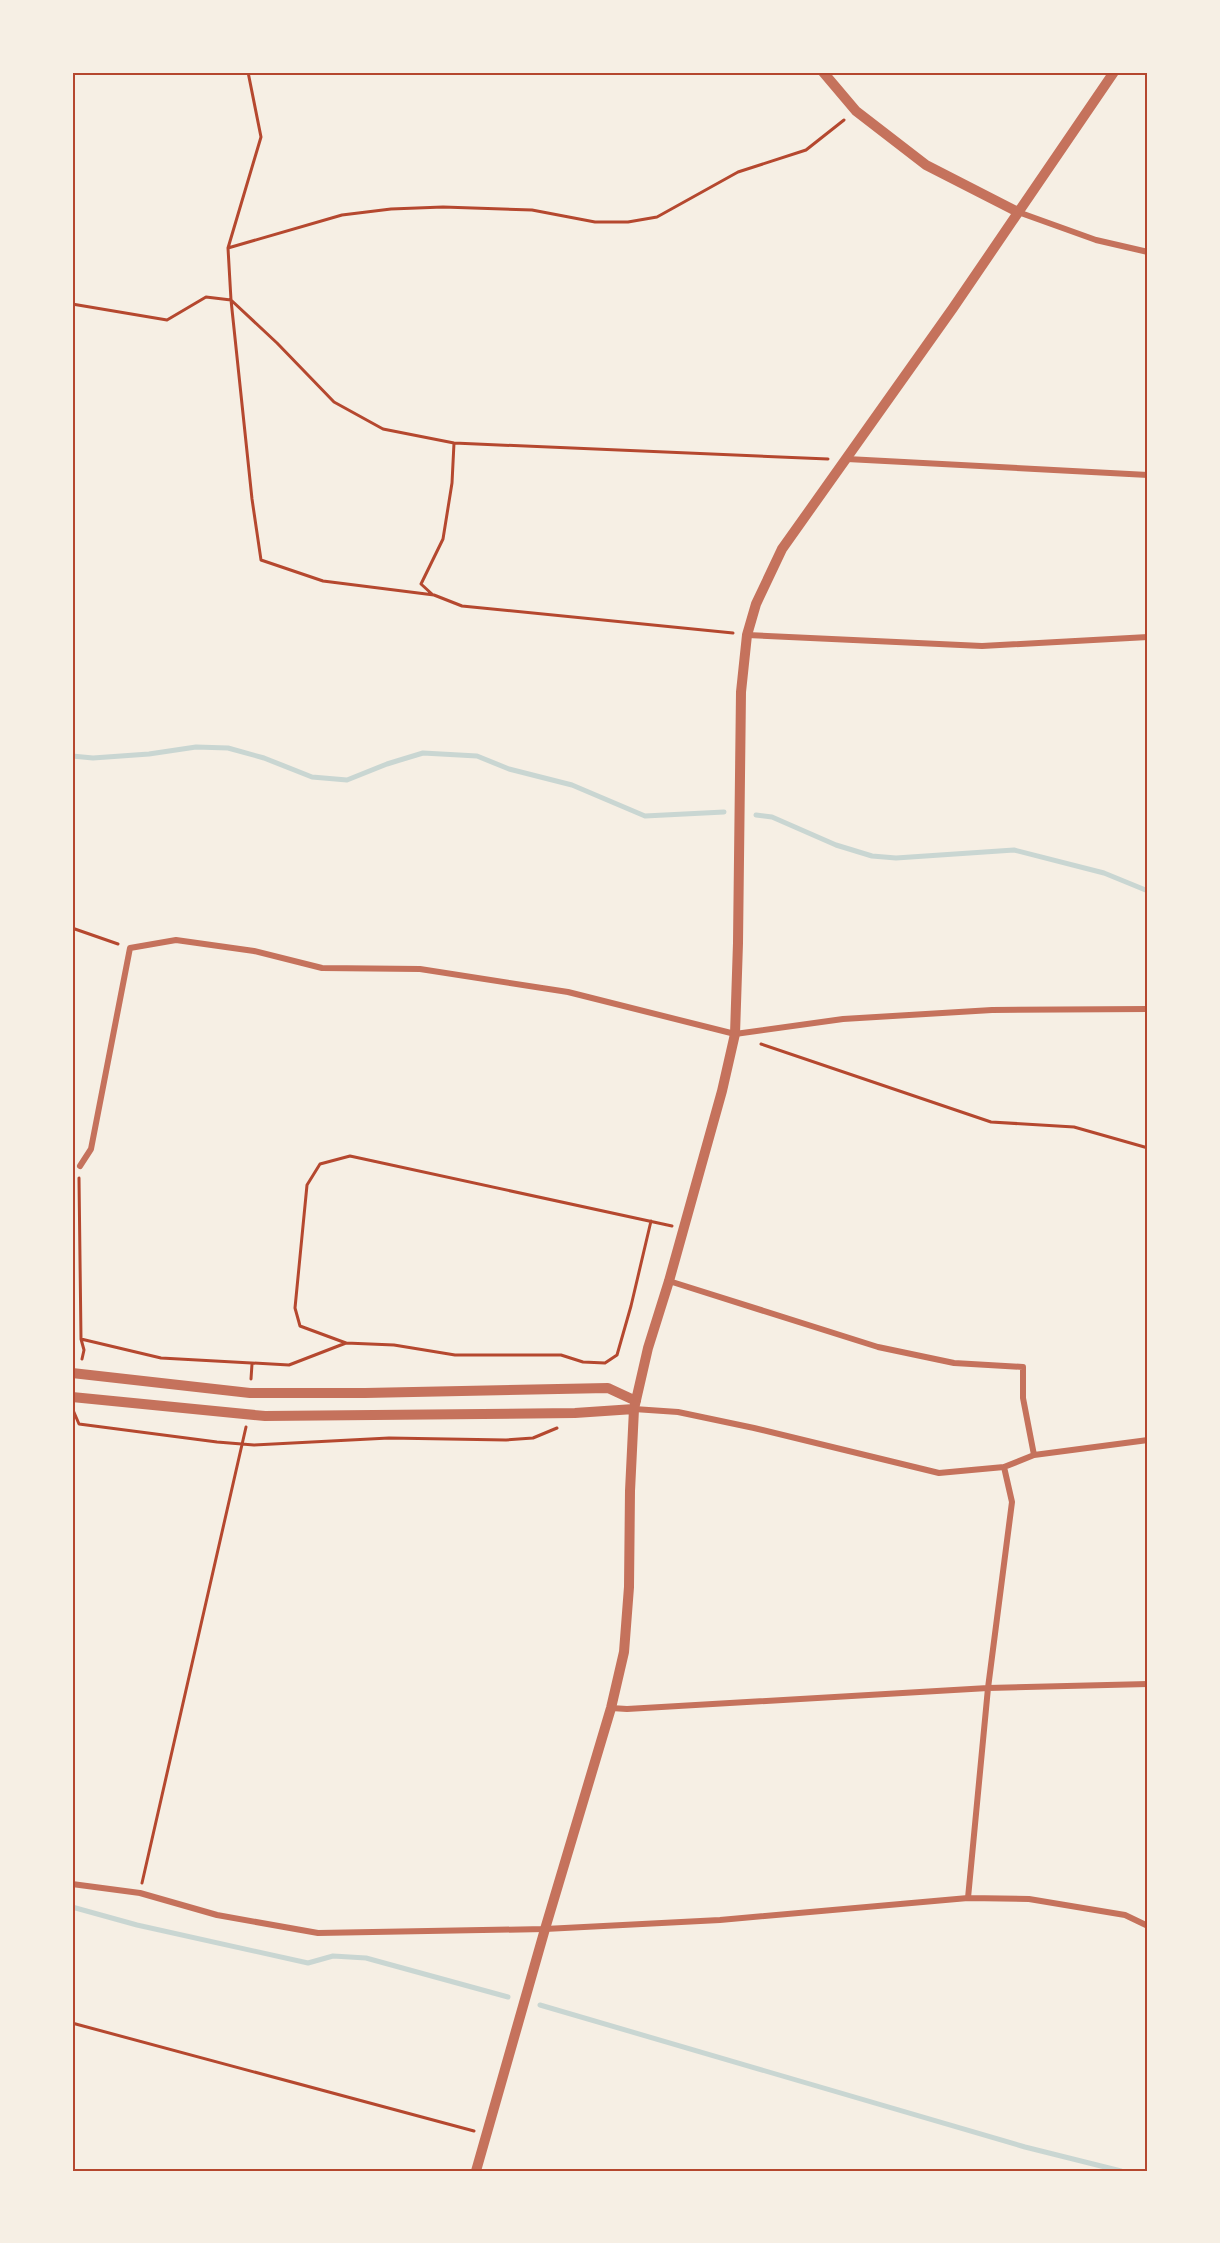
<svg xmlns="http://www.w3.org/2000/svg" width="1220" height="2243" font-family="'DejaVu Sans',sans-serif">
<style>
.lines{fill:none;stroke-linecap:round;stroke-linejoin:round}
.stream{stroke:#c9d6d2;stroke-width:5}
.path{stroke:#b5482f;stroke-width:3}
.minor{stroke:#c5725c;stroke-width:6}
.tertiary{stroke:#c5725c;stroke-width:10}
.neatline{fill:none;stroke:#b5482f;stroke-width:2}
</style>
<rect width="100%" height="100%" fill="#f6efe4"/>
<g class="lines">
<path class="stream" d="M72,756L93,758L149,754L196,747L228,748L264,758L312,777L347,780L387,764L423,753L477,756L509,769L572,785L645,816L724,812
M756,815L772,817L836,845L872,856L896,858L1014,850L1104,873L1148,891
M72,1907L137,1925L308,1963L333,1956L366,1958L508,1997
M540,2005L1025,2147L1121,2171"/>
<path class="path" d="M248,72L261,137L228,248L231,300L252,499L261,560L323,581L434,595L462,606L733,633
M228,248L342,215L391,209L443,207L532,210L595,222H628L657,217L738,172L806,150L844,120
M72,304L167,320L206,297L231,300L277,343L334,402L383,429L454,443L828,459
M433,595L421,584L443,539L452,483L454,443
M72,928L118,944
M761,1044L991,1122L1074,1127L1148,1148
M79,1178L81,1339L84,1350L82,1359
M81,1339L161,1358L289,1365L346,1343L300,1326L295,1308L307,1185L320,1164L350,1156L672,1226
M346,1343L394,1345L455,1355H561L583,1362L605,1363L617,1355L631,1306L651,1221
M251,1379L252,1364
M73,1410L79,1424L217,1442L254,1445L389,1438L506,1440L533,1438L557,1428
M142,1883L246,1427
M72,2023L474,2131"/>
<path class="minor" d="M1018,212L1096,240L1148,252
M847,459L1148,475
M747,635L982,646L1148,637
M80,1166L91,1149L130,948L176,940L254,951L322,968L420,969L568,992L735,1034L843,1019L992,1010L1148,1009
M669,1281L878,1347L954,1363L1023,1367V1398L1034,1455
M634,1409L678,1412L754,1428L939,1473L1004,1467L1034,1455L1148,1440
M611,1708L627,1709L988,1688L1148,1684
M72,1884L140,1893L217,1915L318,1933L545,1929L720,1920L968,1898L1029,1899L1125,1915L1148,1926
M968,1898L988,1688L1012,1502L1004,1467"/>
<path class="tertiary" d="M823,72L856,111L926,165L1018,212
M72,1373L250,1393H365L608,1388L636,1401
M72,1397L265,1416L575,1413L634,1409
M476,2171L545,1929L611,1708L624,1652L629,1587L630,1491L634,1409L648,1348L669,1281L722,1091L735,1034L738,943L741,692L747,635L756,604L782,549L953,308L1114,72"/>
</g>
<rect width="1220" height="2243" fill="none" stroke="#f6efe4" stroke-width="147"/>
<rect x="74" y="74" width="1072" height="2096" class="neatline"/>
</svg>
